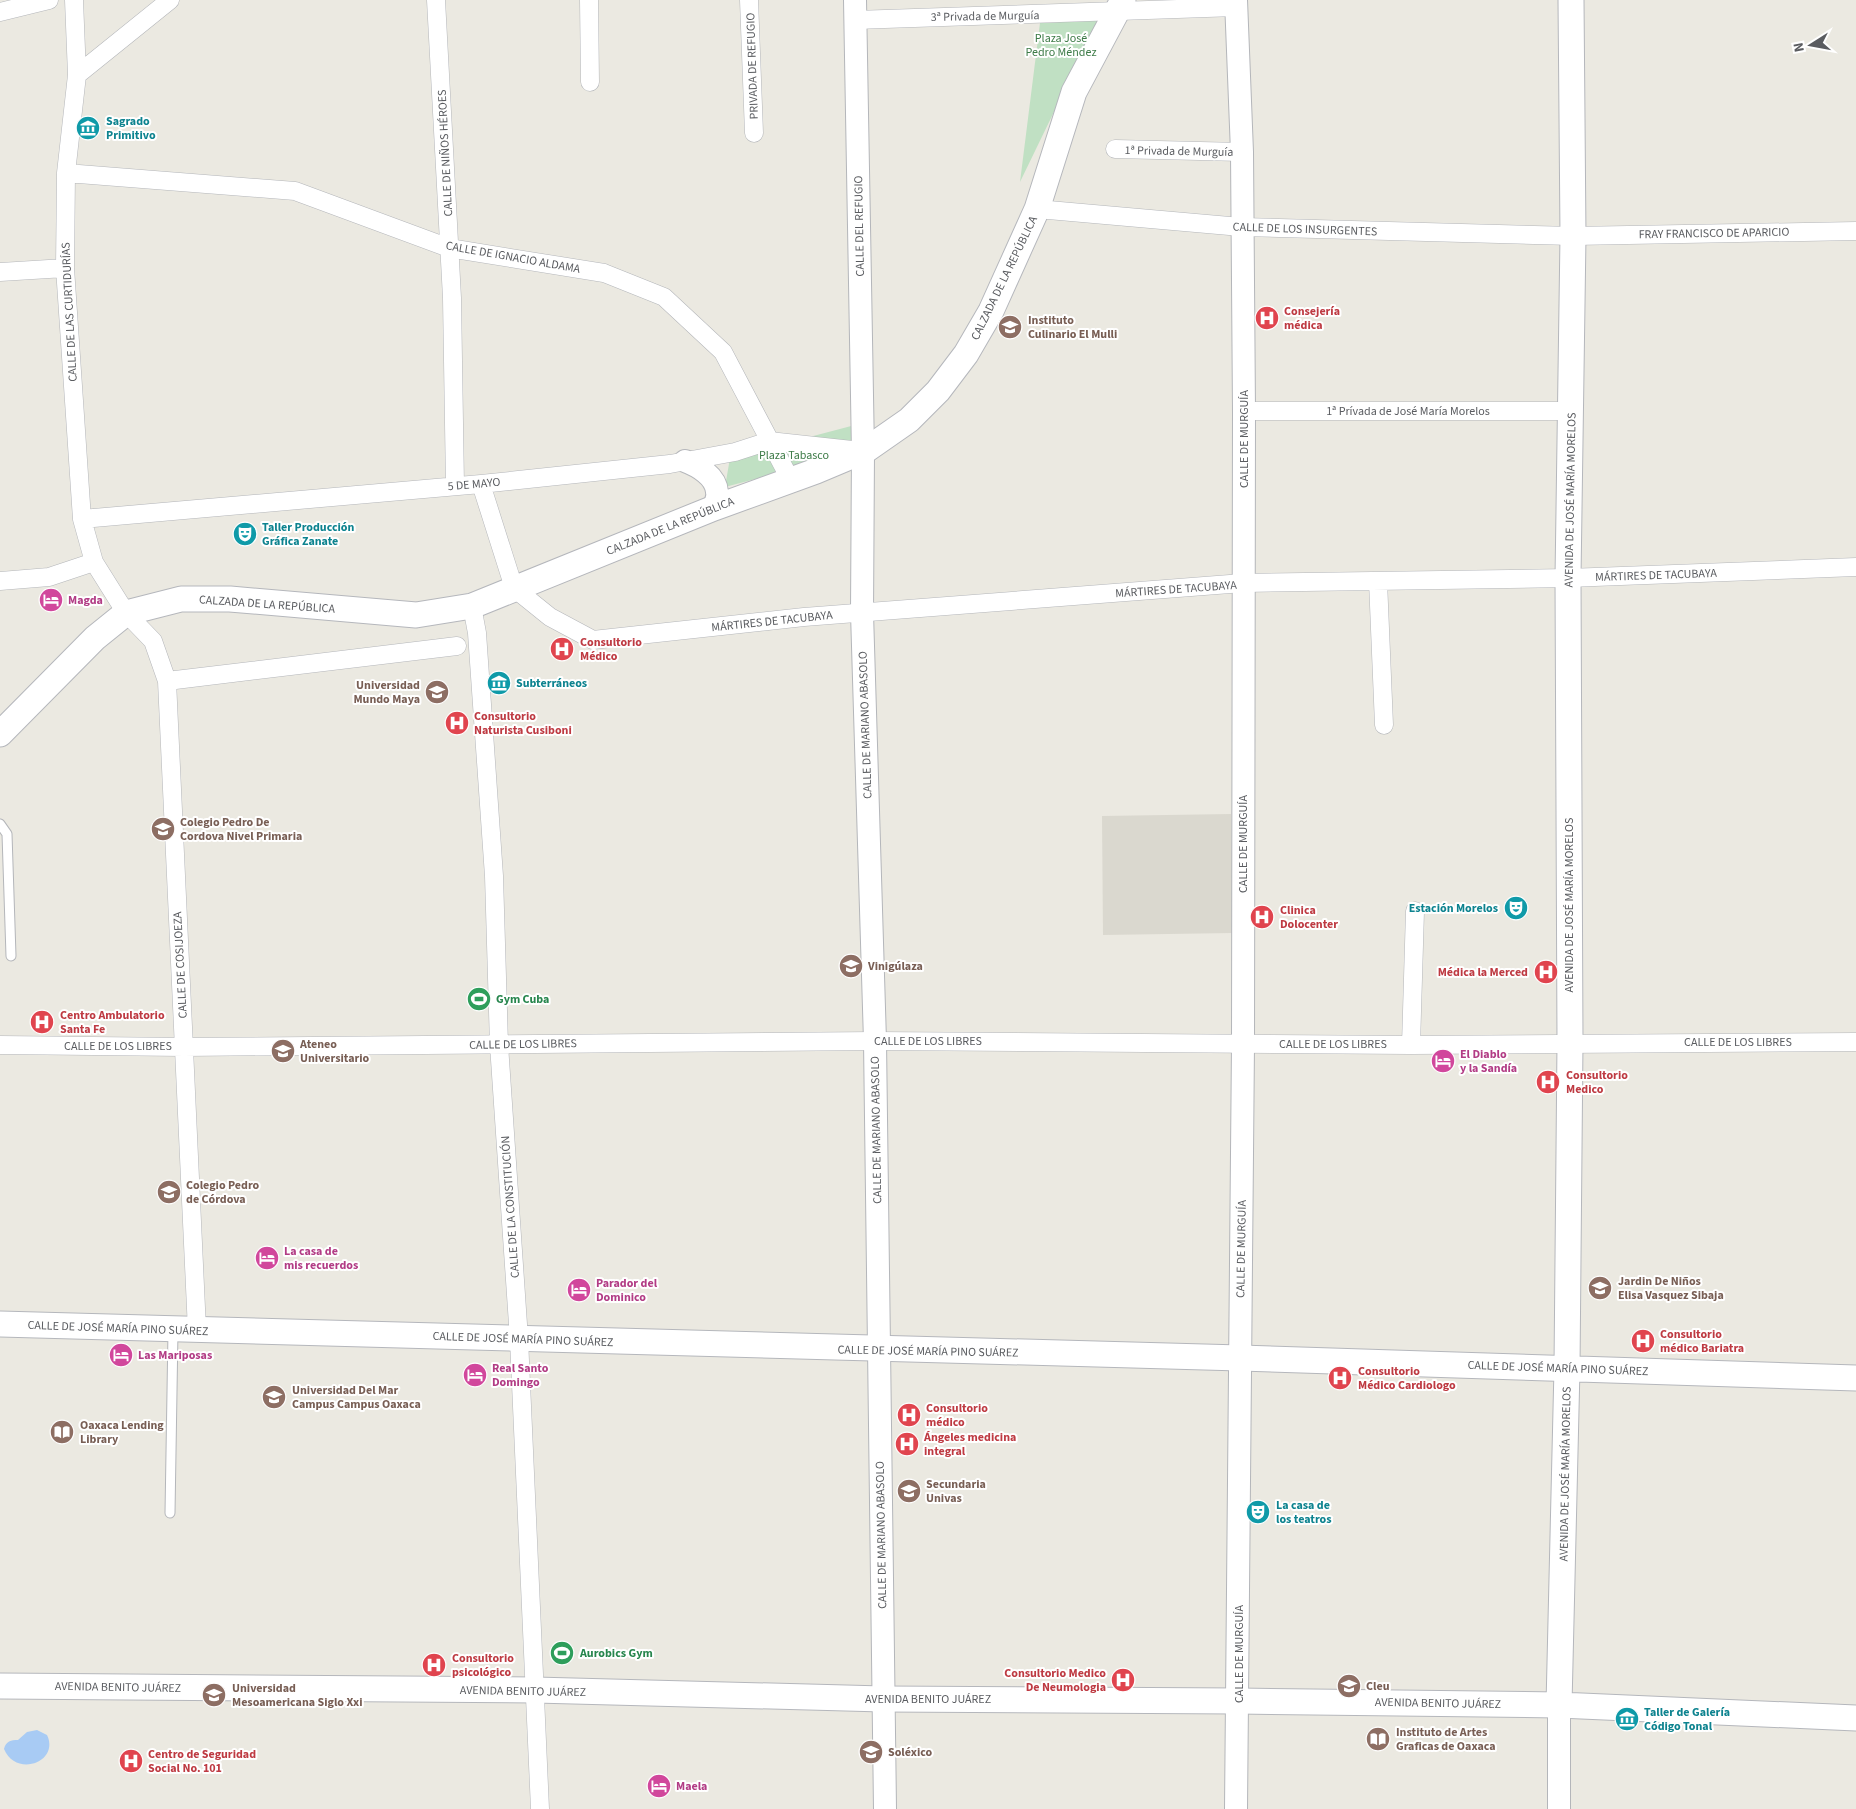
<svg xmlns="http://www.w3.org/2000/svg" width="1856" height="1809" font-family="'Source Sans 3',sans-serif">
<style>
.education{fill:#dad8cf}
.green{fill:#c0e0c3}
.water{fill:#a8cbf4}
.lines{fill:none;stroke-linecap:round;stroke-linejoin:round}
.service-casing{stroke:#b4b6ba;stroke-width:11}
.minor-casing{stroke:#b4b6ba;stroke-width:19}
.tertiary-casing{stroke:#b4b6ba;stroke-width:24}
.secondary-casing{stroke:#b5b7bc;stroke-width:27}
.service{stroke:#fff;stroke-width:9}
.minor{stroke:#fff;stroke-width:18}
.tertiary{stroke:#fff;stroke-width:22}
.secondary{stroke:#fff;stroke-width:25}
.labels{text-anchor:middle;stroke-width:4;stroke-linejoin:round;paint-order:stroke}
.street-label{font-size:12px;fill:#5a5c60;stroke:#fff}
.park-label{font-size:12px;fill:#3d7b47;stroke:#fff}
.culture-label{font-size:12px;font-weight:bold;fill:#0d838f;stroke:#fff;text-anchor:start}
.health-label{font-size:12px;font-weight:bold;fill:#be3a42;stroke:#fff;text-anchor:start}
.education-label{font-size:12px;font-weight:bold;fill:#785e54;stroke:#fff;text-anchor:start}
.hotel-label{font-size:12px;font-weight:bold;fill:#b23c85;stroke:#fff;text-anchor:start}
.leisure-label{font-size:12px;font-weight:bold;fill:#27864d;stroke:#fff;text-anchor:start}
</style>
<rect width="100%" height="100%" fill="#ebe9e1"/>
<path class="education" d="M1231,814L1233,933L1103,935L1102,816Z"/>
<path class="green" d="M1098,20V21L1020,182L1040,23Z
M855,425L861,451L725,487L730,458Z"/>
<path class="water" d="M37,1730L47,1735C60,1762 16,1778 4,1749C6,1741 11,1740 18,1740L27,1732Z"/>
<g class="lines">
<g class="service-casing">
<path id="service" d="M0,824L7,834L11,956
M170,1513L173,1331"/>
</g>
<g class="minor-casing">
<path id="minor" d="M74,0L77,75L66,173L65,268L82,519L94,562L126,613L153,641L167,681L197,1330
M436,0L452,298L455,486
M589,0L590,82
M749,0L754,133
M0,12L49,0
M855,20L1236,7
M77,75L170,0
M1115,149L1242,152
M66,173L295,191L449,248L604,273L664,297L723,352L790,479
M1037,209L1241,227L1573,236L1856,231
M0,272L65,268
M1244,411H1572
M481,484L514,588L550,617L593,640L804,617L1243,583L1568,578L1856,567
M82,519L481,484L670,464L735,452L769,441L861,451
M0,581L49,577L94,562
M1378,581L1384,725
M472,606L477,633L494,876L499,1045L519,1339L540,1809
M167,681L457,646
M0,1045L184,1047L875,1041L1411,1045L1856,1042
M1411,1045L1415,911"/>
</g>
<g class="tertiary-casing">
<path id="tertiary" d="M855,0L863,452L862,613L875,1041L885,1809
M1236,0L1242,152L1244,411L1243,1044L1236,1809
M685,461C698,466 716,476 717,492C718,496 715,504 714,508
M1559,1809V1705"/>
</g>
<g class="secondary-casing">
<path id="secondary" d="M0,734L95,638L126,613L181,599H230L416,615L472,606L714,508L816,471L866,450L909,420L938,391L966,354L991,311L1037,209L1074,92L1123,0
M0,1324L1240,1358L1856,1378
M0,1686L535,1690L883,1699L1238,1701L1559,1705L1856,1718
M1559,1705L1567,1368L1570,1042L1568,578L1573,236L1571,0"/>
</g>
<use href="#service" class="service"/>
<use href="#minor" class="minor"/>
<use href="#tertiary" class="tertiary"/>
<use href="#secondary" class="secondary"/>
</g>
<defs>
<g id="museum-disc" transform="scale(1.25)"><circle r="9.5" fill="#0f9aa8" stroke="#fff"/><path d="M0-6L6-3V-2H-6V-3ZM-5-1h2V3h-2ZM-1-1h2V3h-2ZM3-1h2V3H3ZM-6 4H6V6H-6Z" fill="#fff"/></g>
<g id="hospital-disc" transform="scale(1.25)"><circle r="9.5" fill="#e0444e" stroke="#fff"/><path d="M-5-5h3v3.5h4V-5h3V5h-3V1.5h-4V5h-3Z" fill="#fff"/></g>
<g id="university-disc" transform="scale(1.25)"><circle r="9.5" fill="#8d6e63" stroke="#fff"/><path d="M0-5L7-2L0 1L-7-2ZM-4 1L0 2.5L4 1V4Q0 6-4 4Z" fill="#fff"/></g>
<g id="theatre-disc" transform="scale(1.25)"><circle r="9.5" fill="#0f9aa8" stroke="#fff"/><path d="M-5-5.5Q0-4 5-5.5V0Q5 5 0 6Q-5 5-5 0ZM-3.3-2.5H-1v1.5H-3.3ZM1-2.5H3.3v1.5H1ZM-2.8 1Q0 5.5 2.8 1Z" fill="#fff"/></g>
<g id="hotel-disc" transform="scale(1.25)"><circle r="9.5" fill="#d1479c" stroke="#fff"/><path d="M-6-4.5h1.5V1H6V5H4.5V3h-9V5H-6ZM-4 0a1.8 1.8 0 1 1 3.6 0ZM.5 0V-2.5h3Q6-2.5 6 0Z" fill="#fff"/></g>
<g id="school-disc" transform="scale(1.25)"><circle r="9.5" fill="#8d6e63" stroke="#fff"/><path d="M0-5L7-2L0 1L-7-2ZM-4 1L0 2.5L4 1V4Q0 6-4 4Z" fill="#fff"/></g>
<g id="stadium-disc" transform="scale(1.25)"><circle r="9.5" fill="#2e9e5b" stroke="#fff"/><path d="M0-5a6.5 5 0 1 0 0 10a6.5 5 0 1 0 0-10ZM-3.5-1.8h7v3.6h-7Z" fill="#fff"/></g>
<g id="library-disc" transform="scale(1.25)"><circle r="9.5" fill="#8d6e63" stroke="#fff"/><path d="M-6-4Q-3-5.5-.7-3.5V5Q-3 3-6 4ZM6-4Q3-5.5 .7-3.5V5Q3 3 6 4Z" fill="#fff"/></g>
</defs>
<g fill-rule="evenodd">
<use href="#museum-disc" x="88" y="128"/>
<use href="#hospital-disc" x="1267" y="318"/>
<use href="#university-disc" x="1010" y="327"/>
<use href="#theatre-disc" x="245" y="534"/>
<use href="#hotel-disc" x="51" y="600"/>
<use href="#hospital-disc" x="562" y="649"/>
<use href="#museum-disc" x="499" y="683"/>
<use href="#university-disc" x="437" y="692"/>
<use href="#hospital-disc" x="457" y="723"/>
<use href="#school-disc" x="163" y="829"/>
<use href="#theatre-disc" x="1516" y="908"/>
<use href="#hospital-disc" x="1262" y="917"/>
<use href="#school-disc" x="851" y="966"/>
<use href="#hospital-disc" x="1546" y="972"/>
<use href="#stadium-disc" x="479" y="999"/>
<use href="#hospital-disc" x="42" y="1022"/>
<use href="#university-disc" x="283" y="1051"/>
<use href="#hotel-disc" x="1443" y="1061"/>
<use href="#hospital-disc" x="1548" y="1082"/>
<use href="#school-disc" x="169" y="1192"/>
<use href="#hotel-disc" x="267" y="1258"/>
<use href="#school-disc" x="1600" y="1288"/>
<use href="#hotel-disc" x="579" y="1290"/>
<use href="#hospital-disc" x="1643" y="1341"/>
<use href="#hotel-disc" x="121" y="1355"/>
<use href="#hotel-disc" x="475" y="1375"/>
<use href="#hospital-disc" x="1340" y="1378"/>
<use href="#university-disc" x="274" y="1397"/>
<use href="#hospital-disc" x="909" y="1415"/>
<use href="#library-disc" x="62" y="1432"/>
<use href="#hospital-disc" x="907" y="1444"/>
<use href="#school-disc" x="909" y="1491"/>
<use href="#theatre-disc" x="1258" y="1512"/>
<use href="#stadium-disc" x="562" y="1653"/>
<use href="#hospital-disc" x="434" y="1665"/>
<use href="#hospital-disc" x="1123" y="1680"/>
<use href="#university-disc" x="1349" y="1686"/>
<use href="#university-disc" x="214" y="1695"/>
<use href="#museum-disc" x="1627" y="1719"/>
<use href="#library-disc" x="1378" y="1739"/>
<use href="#school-disc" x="871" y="1752"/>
<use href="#hospital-disc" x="131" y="1761"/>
<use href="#hotel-disc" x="659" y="1786"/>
</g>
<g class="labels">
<g class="street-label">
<text transform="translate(985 16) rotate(-1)" y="4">3ª Privada de Murguía</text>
<text transform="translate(752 66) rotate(-92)" y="4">PRIVADA DE REFUGIO</text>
<text transform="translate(1179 151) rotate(1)" y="4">1ª Privada de Murguía</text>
<text transform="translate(445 153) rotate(-93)" y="4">CALLE DE NIÑOS HÉROES</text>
<text transform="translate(859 226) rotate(-91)" y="4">CALLE DEL REFUGIO</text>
<text transform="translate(1305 229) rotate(2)" y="4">CALLE DE LOS INSURGENTES</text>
<text transform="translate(1714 233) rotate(-1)" y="4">FRAY FRANCISCO DE APARICIO</text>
<text transform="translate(513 257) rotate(10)" y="4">CALLE DE IGNACIO ALDAMA</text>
<text transform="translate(1004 278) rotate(-64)" y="4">CALZADA DE LA REPÚBLICA</text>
<text transform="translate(69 312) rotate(-93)" y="4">CALLE DE LAS CURTIDURÍAS</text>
<text x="1408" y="415">1ª Prívada de José María Morelos</text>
<text transform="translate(1244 439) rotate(-90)" y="4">CALLE DE MURGUÍA</text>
<text transform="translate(474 484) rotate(-5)" y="4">5 DE MAYO</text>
<text transform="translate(1570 500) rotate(-89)" y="4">AVENIDA DE JOSÉ MARÍA MORELOS</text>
<text transform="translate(670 526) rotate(-22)" y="4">CALZADA DE LA REPÚBLICA</text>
<text transform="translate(1656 575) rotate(-2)" y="4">MÁRTIRES DE TACUBAYA</text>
<text transform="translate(1176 589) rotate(-4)" y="4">MÁRTIRES DE TACUBAYA</text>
<text transform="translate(267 604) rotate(4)" y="4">CALZADA DE LA REPÚBLICA</text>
<text transform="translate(772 621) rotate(-6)" y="4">MÁRTIRES DE TACUBAYA</text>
<text transform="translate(865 725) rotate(-92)" y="4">CALLE DE MARIANO ABASOLO</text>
<text transform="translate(1243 844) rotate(-90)" y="4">CALLE DE MURGUÍA</text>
<text transform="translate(1569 905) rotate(-90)" y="4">AVENIDA DE JOSÉ MARÍA MORELOS</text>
<text transform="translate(180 965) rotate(-93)" y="4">CALLE DE COSIJOEZA</text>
<text x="928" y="1045">CALLE DE LOS LIBRES</text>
<text x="1738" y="1046">CALLE DE LOS LIBRES</text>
<text transform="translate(523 1044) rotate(-1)" y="4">CALLE DE LOS LIBRES</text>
<text x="1333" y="1048">CALLE DE LOS LIBRES</text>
<text x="118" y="1050">CALLE DE LOS LIBRES</text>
<text transform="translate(876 1130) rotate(-91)" y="4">CALLE DE MARIANO ABASOLO</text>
<text transform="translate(510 1207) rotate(-94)" y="4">CALLE DE LA CONSTITUCIÓN</text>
<text transform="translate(1241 1249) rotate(-89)" y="4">CALLE DE MURGUÍA</text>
<text transform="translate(118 1328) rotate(2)" y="4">CALLE DE JOSÉ MARÍA PINO SUÁREZ</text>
<text transform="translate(523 1339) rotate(2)" y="4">CALLE DE JOSÉ MARÍA PINO SUÁREZ</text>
<text transform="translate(928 1351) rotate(1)" y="4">CALLE DE JOSÉ MARÍA PINO SUÁREZ</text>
<text transform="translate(1558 1368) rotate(2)" y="4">CALLE DE JOSÉ MARÍA PINO SUÁREZ</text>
<text transform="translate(1565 1474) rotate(-89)" y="4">AVENIDA DE JOSÉ MARÍA MORELOS</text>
<text transform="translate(881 1535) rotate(-91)" y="4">CALLE DE MARIANO ABASOLO</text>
<text transform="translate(1239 1654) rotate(-90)" y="4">CALLE DE MURGUÍA</text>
<text transform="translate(118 1687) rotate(1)" y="4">AVENIDA BENITO JUÁREZ</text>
<text transform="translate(523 1691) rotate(1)" y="4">AVENIDA BENITO JUÁREZ</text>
<text x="928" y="1703">AVENIDA BENITO JUÁREZ</text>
<text transform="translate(1438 1703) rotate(1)" y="4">AVENIDA BENITO JUÁREZ</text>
</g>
<g class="park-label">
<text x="1061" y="42">Plaza José<tspan x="1061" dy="14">Pedro Méndez</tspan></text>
<text x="794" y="459">Plaza Tabasco</text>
</g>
<g class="culture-label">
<text x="106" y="125">Sagrado<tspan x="106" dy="14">Primitivo</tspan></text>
<text x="262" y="531">Taller Producción<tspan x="262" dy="14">Gráfica Zanate</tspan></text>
<text x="516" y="687">Subterráneos</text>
<text x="1498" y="912" text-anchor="end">Estación Morelos</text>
<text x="1276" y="1509">La casa de<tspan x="1276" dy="14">los teatros</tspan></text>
<text x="1644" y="1716">Taller de Galería<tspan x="1644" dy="14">Código Tonal</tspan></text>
</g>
<g class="health-label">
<text x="1284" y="315">Consejería<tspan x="1284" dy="14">médica</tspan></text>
<text x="580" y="646">Consultorio<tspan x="580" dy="14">Médico</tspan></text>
<text x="474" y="720">Consultorio<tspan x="474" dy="14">Naturista Cusiboni</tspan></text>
<text x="1280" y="914">Clinica<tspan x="1280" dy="14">Dolocenter</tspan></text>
<text x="1528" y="976" text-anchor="end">Médica la Merced</text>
<text x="60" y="1019">Centro Ambulatorio<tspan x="60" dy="14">Santa Fe</tspan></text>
<text x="1566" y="1079">Consultorio<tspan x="1566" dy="14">Medico</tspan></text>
<text x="1660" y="1338">Consultorio<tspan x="1660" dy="14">médico Bariatra</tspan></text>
<text x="1358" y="1375">Consultorio<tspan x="1358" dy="14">Médico Cardiologo</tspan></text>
<text x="926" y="1412">Consultorio<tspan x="926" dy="14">médico</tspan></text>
<text x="924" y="1441">Ángeles medicina<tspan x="924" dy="14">integral</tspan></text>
<text x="452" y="1662">Consultorio<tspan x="452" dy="14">psicológico</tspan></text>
<text x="1106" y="1677" text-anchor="end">Consultorio Medico<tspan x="1106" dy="14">De Neumologia</tspan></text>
<text x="148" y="1758">Centro de Seguridad<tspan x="148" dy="14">Social No. 101</tspan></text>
</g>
<g class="education-label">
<text x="1028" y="324">Instituto<tspan x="1028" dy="14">Culinario El Mulli</tspan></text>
<text x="420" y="689" text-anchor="end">Universidad<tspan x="420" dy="14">Mundo Maya</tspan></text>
<text x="180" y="826">Colegio Pedro De<tspan x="180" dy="14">Cordova Nivel Primaria</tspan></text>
<text x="868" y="970">Vinigúlaza</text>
<text x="300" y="1048">Ateneo<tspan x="300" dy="14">Universitario</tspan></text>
<text x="186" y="1189">Colegio Pedro<tspan x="186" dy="14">de Córdova</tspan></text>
<text x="1618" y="1285">Jardin De Niños<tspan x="1618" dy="14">Elisa Vasquez Sibaja</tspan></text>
<text x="292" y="1394">Universidad Del Mar<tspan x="292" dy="14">Campus Campus Oaxaca</tspan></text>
<text x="80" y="1429">Oaxaca Lending<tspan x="80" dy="14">Library</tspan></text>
<text x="926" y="1488">Secundaria<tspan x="926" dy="14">Univas</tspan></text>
<text x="1366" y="1690">Cleu</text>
<text x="232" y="1692">Universidad<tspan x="232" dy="14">Mesoamericana Siglo Xxi</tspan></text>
<text x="1396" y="1736">Instituto de Artes<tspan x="1396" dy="14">Graficas de Oaxaca</tspan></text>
<text x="888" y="1756">Soléxico</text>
</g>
<g class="hotel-label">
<text x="68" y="604">Magda</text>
<text x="1460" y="1058">El Diablo<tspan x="1460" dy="14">y la Sandía</tspan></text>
<text x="284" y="1255">La casa de<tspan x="284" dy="14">mis recuerdos</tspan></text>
<text x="596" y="1287">Parador del<tspan x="596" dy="14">Dominico</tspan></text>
<text x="138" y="1359">Las Mariposas</text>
<text x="492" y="1372">Real Santo<tspan x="492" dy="14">Domingo</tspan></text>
<text x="676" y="1790">Maela</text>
</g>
<g class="leisure-label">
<text x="496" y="1003">Gym Cuba</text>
<text x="580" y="1657">Aurobics Gym</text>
</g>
</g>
<g transform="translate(1811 45) rotate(259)" stroke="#ffffff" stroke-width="4" paint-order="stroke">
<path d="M0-4L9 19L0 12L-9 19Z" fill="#5a5c60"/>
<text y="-8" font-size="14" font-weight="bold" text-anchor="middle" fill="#5a5c60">N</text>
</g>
</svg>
